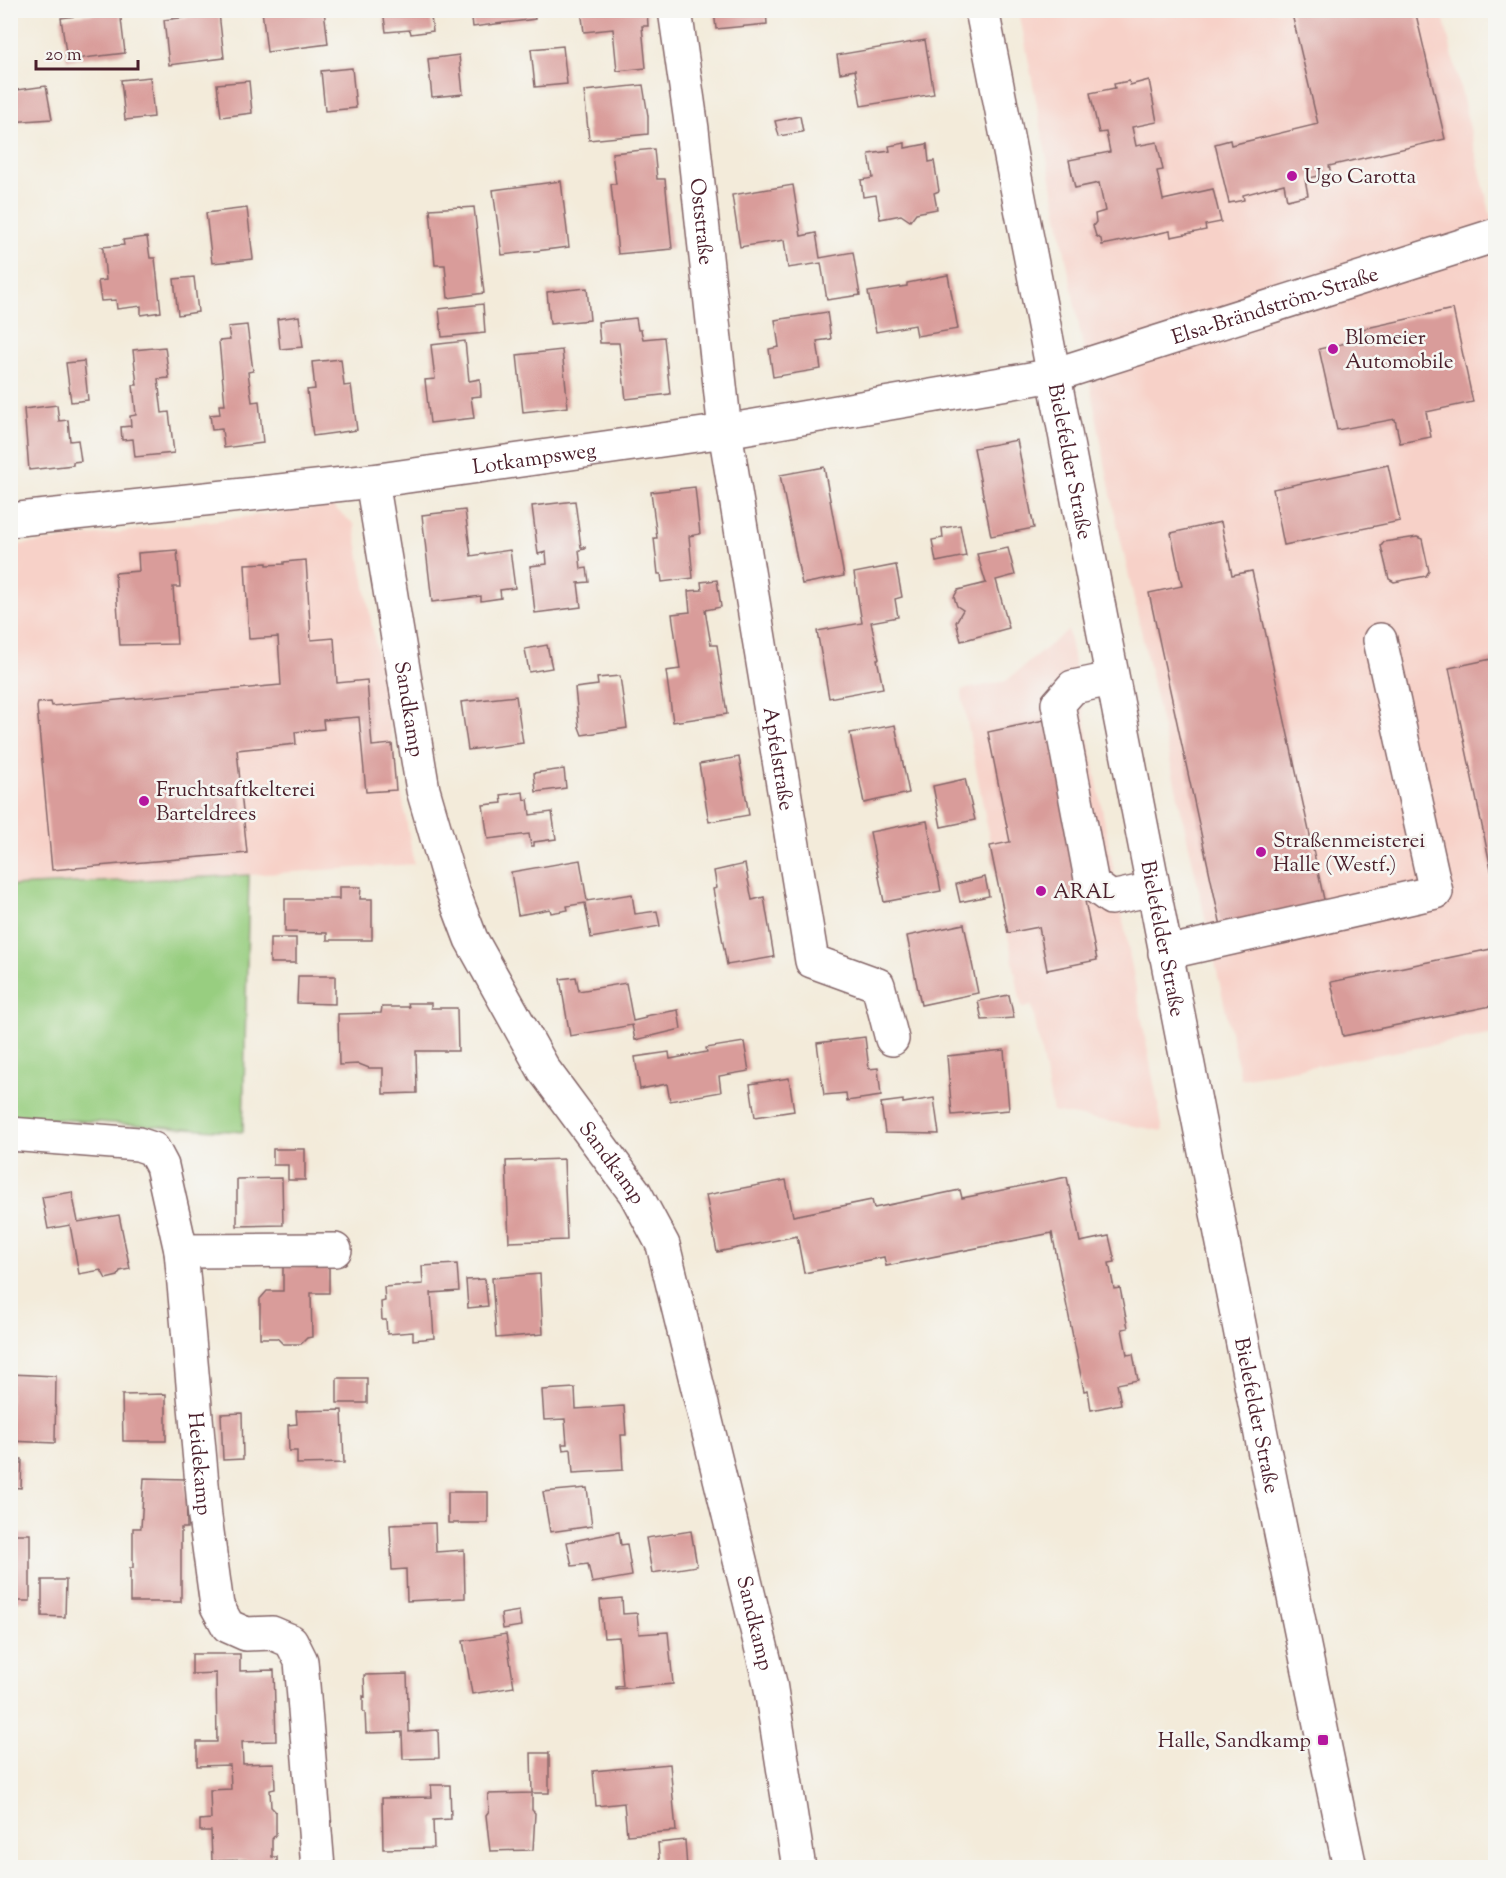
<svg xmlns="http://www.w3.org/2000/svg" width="1506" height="1878" font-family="'Sorts Mill Goudy',serif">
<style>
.built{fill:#f7d1c8}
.green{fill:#98ce80;stroke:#717656;stroke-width:1.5}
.building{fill:#d99c9a}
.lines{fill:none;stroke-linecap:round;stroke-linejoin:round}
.minor-casing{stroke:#856668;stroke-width:36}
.minor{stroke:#fff;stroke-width:33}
.poi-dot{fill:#b5179e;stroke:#f6f6f2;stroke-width:2}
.labels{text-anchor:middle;stroke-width:5;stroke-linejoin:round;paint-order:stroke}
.poi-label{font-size:21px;fill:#4a1f2b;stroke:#f6f6f2;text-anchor:start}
.street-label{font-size:21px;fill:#4a1f2b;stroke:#f6f6f2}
</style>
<rect width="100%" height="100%" fill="#f6f6f2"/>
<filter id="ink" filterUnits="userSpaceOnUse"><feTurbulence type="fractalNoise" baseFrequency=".0167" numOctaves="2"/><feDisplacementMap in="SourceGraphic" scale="12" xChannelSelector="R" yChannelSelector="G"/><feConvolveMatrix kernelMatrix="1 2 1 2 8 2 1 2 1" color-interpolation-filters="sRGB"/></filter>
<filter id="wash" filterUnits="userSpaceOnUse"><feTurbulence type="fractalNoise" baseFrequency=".008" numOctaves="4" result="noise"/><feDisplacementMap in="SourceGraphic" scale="24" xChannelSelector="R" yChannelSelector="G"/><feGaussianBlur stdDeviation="1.35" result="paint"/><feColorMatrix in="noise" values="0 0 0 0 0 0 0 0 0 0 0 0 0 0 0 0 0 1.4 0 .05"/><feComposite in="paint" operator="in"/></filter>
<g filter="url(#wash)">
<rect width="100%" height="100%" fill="#f3ebda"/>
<path class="built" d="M1019,11H1442L1496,238L1495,1034L1241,1079L1113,505Z
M332,506L354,524L414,864L249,875L11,886L10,546Z
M1068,630L1163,1131L1053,1112L1032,1006L1022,1008L961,690L1006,681Z"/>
<path class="green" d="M249,875L243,1132L11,1116V886Z"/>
<g id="blocks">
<path class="building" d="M120,10L125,53L67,60L61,18Z
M262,10H324L328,44L267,52Z
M383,10H430L433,31L411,34L410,30L386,32Z
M471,10H534L535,19L473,27Z
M581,10H647L648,26H642L646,68L617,71L613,29L584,32Z
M714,10H766L767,24L716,29Z
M1291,10H1415L1445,139L1329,166L1331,173L1305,179L1308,195L1287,200L1284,184L1243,195L1244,200L1229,203L1215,144L1230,140L1231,145L1318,124Z
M219,13L224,58L169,65L164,20Z
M925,40L934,94L861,106L855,70L840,73L837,55Z
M563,46L567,84L535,87L531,49Z
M459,55L463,94L432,97L428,59Z
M352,68L356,108L325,111L321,71Z
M150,77L154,117L125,120L121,80Z
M1149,80L1157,122L1132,127L1136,146L1157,142L1163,170L1157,171L1163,200L1213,189L1221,222L1205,225L1206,230L1171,237L1170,231L1102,245L1101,239L1096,236L1093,226L1096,222L1095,214L1105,211L1099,183L1075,188L1069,160L1110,152L1106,132L1099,133L1090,93L1115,88L1114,84L1129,81L1130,85Z
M249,81L252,113L221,117L217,84Z
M643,85L648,116V134L589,140L584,91Z
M46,86L52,119L10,122V91Z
M800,116L803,132L779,136L775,121Z
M905,143V148L927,144L929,162L934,161L939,191L934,193L937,209L916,213L910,221L901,215L880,219L876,195L863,197L862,188L861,180L873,178L869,154L890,151L889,146Z
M654,149L657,179H665L672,249L618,254L611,184H616L612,153Z
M561,181L569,247L502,255L493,190Z
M793,185L801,236L816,233L820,258L853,252L860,295L827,300L821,263L788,268L784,240L740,247L732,195Z
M461,207V208L474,207L484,293L448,298L445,265H435L430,209Z
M247,208L253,259L212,263L206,213Z
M147,237L150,258H155L161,312L141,315V306L117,309L116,300L101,301L98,281L106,280L103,249L101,247L124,245L123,240Z
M948,275L958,329L917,336L915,325L876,332L868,292L907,286V283Z
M194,277L198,312L178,315L174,279Z
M587,288L590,320L550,324L547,292Z
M483,304L485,333L442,337L439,309Z
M1453,309L1473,402L1426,412L1431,437L1400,443L1395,419L1337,430L1319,349L1355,341L1353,331Z
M827,312L831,339L817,341L821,369L773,377L769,349L779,347L775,320Z
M299,316L303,347L280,349L277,319Z
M636,318L638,330H641L643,339L664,337L670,394L626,399L619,343H600L598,322Z
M247,325L253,371L248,372L252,402L259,401L263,443L224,448L222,429L212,430L210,415L220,414L219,405H225L219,341L230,340L228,327Z
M465,341L469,381L480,379L481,396L471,397L474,418L430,423L425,380L435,379L431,345Z
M165,347L169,378L158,379L162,413L169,412L174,453L135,457L133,439L122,440L121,427L131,426L130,416L136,415L133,385H137L133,350Z
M562,350L568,407L523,412L517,355Z
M341,359L344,386L351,385L357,430L313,436L307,390L315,389L312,362Z
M84,361L88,400L71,402L66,363Z
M57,405L59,421L68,420L70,441L78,440L81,461L73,462V465L29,470L24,409Z
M1017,440L1034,528L991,536L974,448Z
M1388,465L1400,521L1284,545L1273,489Z
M824,467L844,576L802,584L780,475Z
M695,487L700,534L689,536L693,578L662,582L661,574H658L654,538H657L651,492Z
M575,501L581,547H585V549L579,550L581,569L587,568L589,582L578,583L581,607L535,613L530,566L547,564L546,552L538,554L532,506Z
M465,510L471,556L510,550L515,588L500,590L501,598L481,601V596L432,602L422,515Z
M1221,522L1232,575L1252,571L1325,904L1221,926L1149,593L1182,586L1171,533Z
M960,525L966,556L936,562L932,540L943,538L942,528Z
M1417,537L1422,539L1429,571L1426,576L1394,582L1389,579L1381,546L1384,542Z
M1008,548L1015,575L996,580L1009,628L961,641L956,622L963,610L957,606L954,597L958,590L986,583L977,554Z
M177,550L180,587H173L177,644L120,645L115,573L139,571L138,553Z
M306,560L311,640L334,638L337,683L367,680L372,746L392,744L396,790L366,792L359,717L323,720L324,729L295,732L296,744L237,750L247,853L52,870L37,707L38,703L51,702L52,706L281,685L278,637L249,639L245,564L267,563V565L284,564V562Z
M896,565L902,597L895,599L898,617L871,622L879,659H877L883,688L829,698L817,631L862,623L854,573Z
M717,580L721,607L705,610L711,645H717L727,714L673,722L666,671L680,669L672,614L690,612L688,591L702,590L701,582Z
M547,645L552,668L529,672L525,649Z
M1496,658V883H1494L1449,668Z
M620,676L627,728L582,735L579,727L575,688L598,685L597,678Z
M516,696L523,743L468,750L461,702Z
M1068,715L1075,852L1097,960L1047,970L1039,927L1008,933L990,846L1010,842L988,732Z
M895,725L909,793L864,803L850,733Z
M739,757L749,815L709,822L699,764Z
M564,769L566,788L536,792L534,773Z
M965,779L975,820L941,827L933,786Z
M523,792L524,800L528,799L530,815L552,812L556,839L534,842V846H531L529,834L488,839L483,805L502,803L501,795Z
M927,821L941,891L884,902L870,832Z
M580,860L587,901L632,894L635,914L657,911L660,926L591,938L585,903L567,906L568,910L551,913L550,909L518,915L511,872Z
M745,864L752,900L764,897L774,957L727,965L713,889L717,888L714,871Z
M985,877L989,896L960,902L956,884Z
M339,887H361L360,899H372V940H327V933L285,932V899H339Z
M964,924L978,993L921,1005L907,936Z
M270,938H296V963H270Z
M1496,948V1005L1343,1036L1331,982Z
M298,976H335V1004L297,1003Z
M576,977L579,991L626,983L633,1021L646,1018L645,1016L678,1010L681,1029L635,1040L632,1025L570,1036L560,979Z
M1009,995L1014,1018L982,1020L978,1001Z
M408,1003H431V1008H457L458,1051H416L417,1093L383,1094V1068H369L359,1064L339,1065L338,1014L381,1013L382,1007H409Z
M865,1037L869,1069L878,1068L881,1096L847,1101L846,1093L824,1095L817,1043Z
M744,1042L749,1071L719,1076L721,1092L670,1101L667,1084L640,1089L635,1057L669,1052L670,1059L707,1052L706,1048Z
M1004,1050L1009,1110L952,1115L947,1056Z
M789,1078L794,1111L755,1117L750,1084Z
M934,1098L939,1134L885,1133L881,1103L903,1100V1103Z
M273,1149H305V1180H288V1165H273Z
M564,1159L567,1240L509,1242L506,1161Z
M1067,1177L1080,1242L1109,1236L1115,1262L1109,1263L1114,1289L1120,1288L1128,1328L1122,1329L1127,1355L1133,1354L1138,1380L1117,1384L1121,1404L1091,1410L1088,1390L1084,1391L1052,1233L886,1266L884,1257L804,1273L797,1236L717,1252L706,1195L786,1180L793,1216L872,1200L874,1208L960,1190L962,1198Z
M282,1178L283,1225L237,1226V1179Z
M72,1192L78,1222L119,1215L130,1269L120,1271L118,1276L106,1279L101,1270L79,1274L70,1225L48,1229L42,1197Z
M457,1264L459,1291L431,1293L434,1338L413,1340V1332L387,1334L386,1320H382L381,1302L385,1301L384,1287L423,1284L422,1266Z
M283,1266H329V1293H311L312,1337L307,1338L301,1344H283L277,1338H260V1299L267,1291H283Z
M540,1274L543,1334L496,1338L492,1278Z
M485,1279L488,1306L468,1308L466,1280Z
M10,1374L56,1376L55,1443L10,1441Z
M337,1378H367V1403H337Z
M575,1388L576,1409L624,1406L626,1435H621L623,1470L573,1473L571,1449L563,1450L562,1444H567L565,1419L544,1420L542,1390Z
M166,1394V1441H123L122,1395Z
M342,1410L344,1463L297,1464V1451H289L288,1425L297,1424L296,1411Z
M242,1413L243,1459L223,1460L221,1414Z
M10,1459H22L21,1488L10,1487Z
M144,1478L186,1479L187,1528H181V1602H130V1568H133V1528H141Z
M587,1488L592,1526L550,1532L543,1492Z
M448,1492H488V1523H448Z
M435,1523L436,1552L464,1550L465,1598L407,1601L406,1569L392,1570L390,1525Z
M691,1531L697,1566L652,1573L646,1538Z
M619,1532L621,1545L627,1544L632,1576L592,1583L588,1564L572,1566L567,1542Z
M10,1534H30V1601H10Z
M42,1580H66L65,1617L42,1616Z
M622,1598L623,1614L637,1613L639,1634L668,1632L673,1684L616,1689V1687L623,1686L619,1637L604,1638L600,1600Z
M519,1611L521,1626L503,1629L501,1614Z
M506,1634L514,1687L472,1694L463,1641Z
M192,1654H240V1671L274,1670L276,1741L242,1742L243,1764L274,1763L275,1789L270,1790L271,1807L276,1812V1834L272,1839V1857H277V1868H246V1860L212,1861L211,1831H200V1820L211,1819L210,1790L231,1789L230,1765L197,1766V1742H217L216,1673L192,1674Z
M407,1674L409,1732L438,1730L439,1758L403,1759L402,1732L366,1733L365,1712H363V1696L365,1697L364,1675Z
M531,1753H549V1793H532V1810L535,1813L533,1850L490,1851L486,1815L489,1811L488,1794L532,1793Z
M670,1764L676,1831L627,1835L624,1803L596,1806L593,1771Z
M431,1785H450L451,1819L433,1820L434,1848L383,1849L382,1798L432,1797Z
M685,1840L687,1868H660L658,1843Z"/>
</g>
</g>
<g filter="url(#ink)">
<use href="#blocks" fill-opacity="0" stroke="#856668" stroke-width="1.5"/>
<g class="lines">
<g class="minor-casing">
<g id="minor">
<path id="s1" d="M675,10L692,129L725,431L812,961L878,985L892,1039"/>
<path id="s2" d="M982,10C1105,629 1220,1250 1350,1868"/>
<path id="s3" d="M372,481L423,790L452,889L471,939L544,1070L635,1193L663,1245L770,1683L799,1868"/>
<path id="s4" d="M10,520L372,481L725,431L1054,375L1496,235"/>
<path d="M1111,679L1073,687L1058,704L1092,884L1111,898L1153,889"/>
<path d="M1165,953L1436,892L1380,640"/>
<path id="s5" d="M10,1134L138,1144L153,1149L162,1166L181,1251L205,1517L217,1606L228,1626L246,1634L272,1633L291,1641L301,1661L318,1868"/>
<path d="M181,1251L335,1250"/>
</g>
</g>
<use href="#minor" class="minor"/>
</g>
</g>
<g class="poi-dot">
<circle cx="1292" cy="176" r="6"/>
<circle cx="1333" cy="349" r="6"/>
<circle cx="144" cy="801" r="6"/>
<circle cx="1261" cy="852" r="6"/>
<circle cx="1041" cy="891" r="6"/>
<rect x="1317" y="1734" width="12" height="12" rx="3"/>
</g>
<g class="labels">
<g class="poi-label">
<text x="1304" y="183">Ugo Carotta</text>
<text x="1345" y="344">Blomeier<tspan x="1345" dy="24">Automobile</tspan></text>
<text x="156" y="796">Fruchtsaftkelterei<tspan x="156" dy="24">Barteldrees</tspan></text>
<text x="1273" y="847">Straßenmeisterei<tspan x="1273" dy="24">Halle (Westf.)</tspan></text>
<text x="1053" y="898">ARAL</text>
<text x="1311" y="1747" text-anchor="end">Halle, Sandkamp</text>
</g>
<g class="street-label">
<text dy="7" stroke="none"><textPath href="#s1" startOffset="213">Oststraße</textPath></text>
<text dy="7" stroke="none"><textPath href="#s4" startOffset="1286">Elsa-Brändström-Straße</textPath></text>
<text dy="7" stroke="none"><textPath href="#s4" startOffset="528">Lotkampsweg</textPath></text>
<text dy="7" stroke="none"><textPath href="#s2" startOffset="460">Bielefelder Straße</textPath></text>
<text dy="7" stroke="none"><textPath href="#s3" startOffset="231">Sandkamp</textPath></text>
<text dy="7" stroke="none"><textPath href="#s1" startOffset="756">Apfelstraße</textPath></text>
<text dy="7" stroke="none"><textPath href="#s2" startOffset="946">Bielefelder Straße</textPath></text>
<text dy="7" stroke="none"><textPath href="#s3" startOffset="735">Sandkamp</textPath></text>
<text dy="7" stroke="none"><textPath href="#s2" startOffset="1432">Bielefelder Straße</textPath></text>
<text dy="7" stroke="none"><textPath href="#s5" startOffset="464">Heidekamp</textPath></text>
<text dy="7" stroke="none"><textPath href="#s3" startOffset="1221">Sandkamp</textPath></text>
</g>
</g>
<rect width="1506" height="1878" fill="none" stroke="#f6f6f2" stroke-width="36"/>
<path d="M36 60v9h102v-9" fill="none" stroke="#4a1f2b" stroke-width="3"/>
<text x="45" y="60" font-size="18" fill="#4a1f2b" stroke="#f6f6f2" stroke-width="4.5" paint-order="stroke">20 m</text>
</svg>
